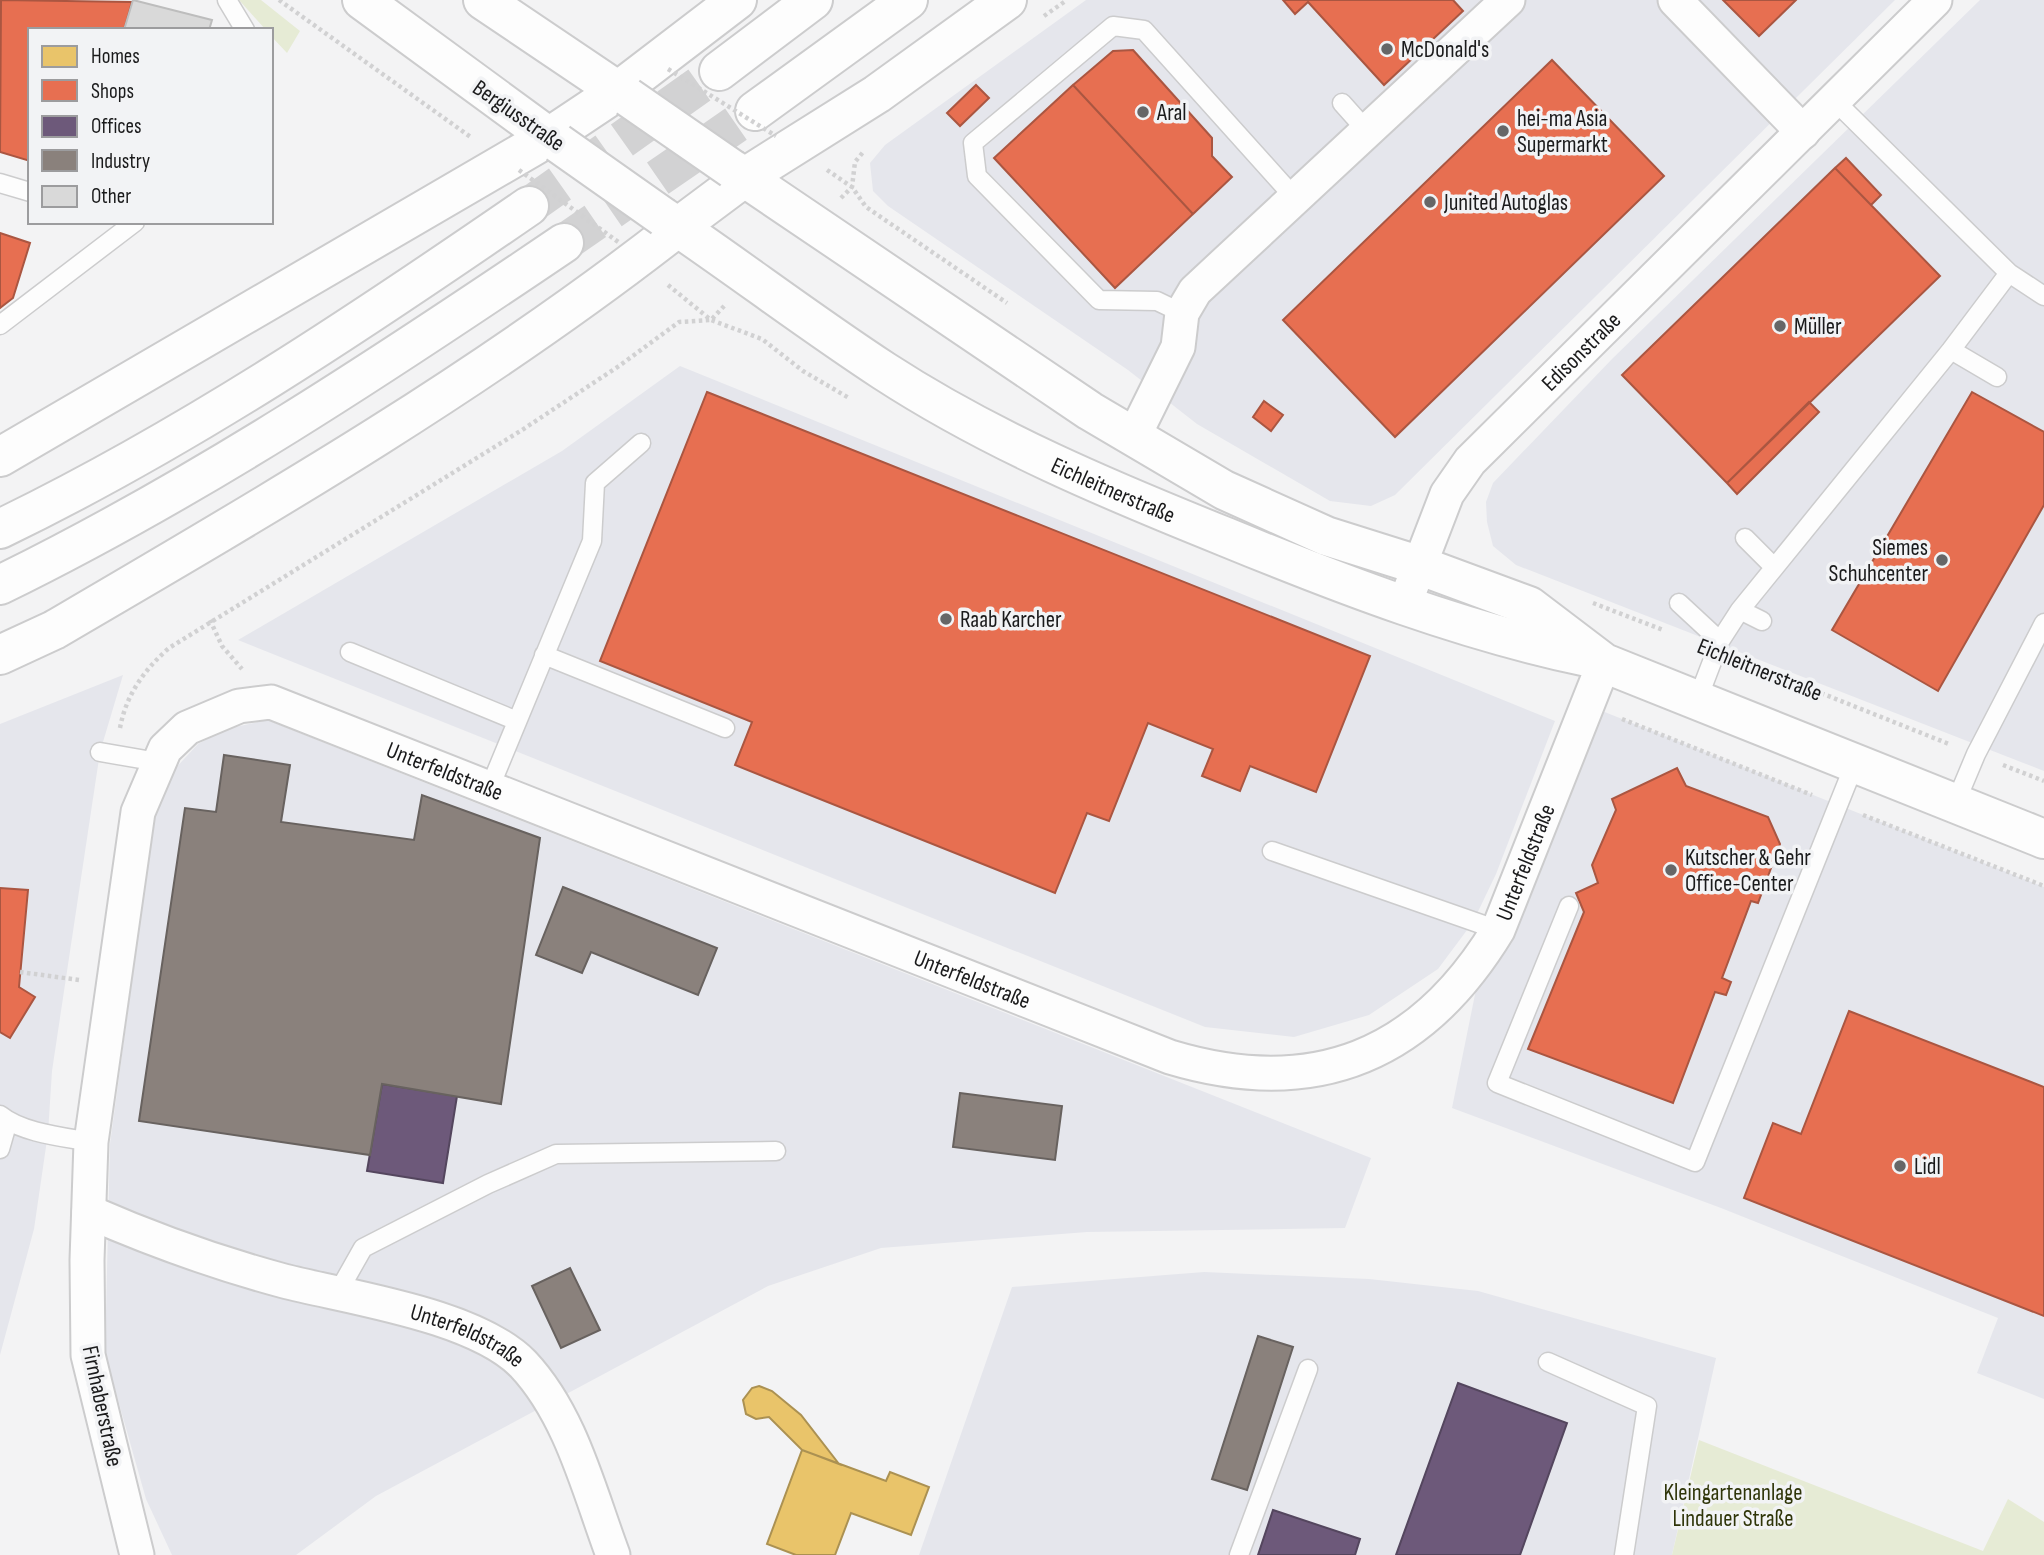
<svg xmlns="http://www.w3.org/2000/svg" width="2044" height="1555" font-family="'Sofia Sans Condensed',sans-serif">
<style>
.built{fill:#e5e6ec}
.green{fill:#e6ebd5}
.homes{fill:#e9c46a;stroke:#ab9152;stroke-width:2}
.shops{fill:#e76f51;stroke:#aa5641;stroke-width:2}
.offices{fill:#6d597a;stroke:#54465e;stroke-width:2}
.industry{fill:#8a817c;stroke:#68625f;stroke-width:2}
.building{fill:#d9d9d9;stroke:#bdbdbd;stroke-width:2}
.lines{fill:none;stroke-linecap:round;stroke-linejoin:round}
.trunk-tunnel{stroke:#d2d2d3;stroke-width:38;stroke-dasharray:38 19;stroke-linecap:butt}
.service-casing{stroke:#cccccd;stroke-width:21}
.minor-casing{stroke:#cccccd;stroke-width:37}
.tertiary-casing{stroke:#cccccd;stroke-width:42}
.secondary-casing{stroke:#cccccd;stroke-width:42}
.trunk-casing{stroke:#cccccd;stroke-width:42}
.path{stroke:#d1d1d2;stroke-width:4.5;stroke-dasharray:3.5 3.5;stroke-linecap:butt}
.service{stroke:#fdfdfd;stroke-width:18}
.minor{stroke:#fdfdfd;stroke-width:33}
.tertiary{stroke:#fdfdfd;stroke-width:38}
.secondary{stroke:#fdfdfd;stroke-width:38}
.trunk{stroke:#fdfdfd;stroke-width:38}
.secondary-bridge-casing{stroke:#cccccd;stroke-width:42;stroke-linecap:butt}
.path-bridge{stroke:#d1d1d2;stroke-width:4.5;stroke-dasharray:3.5 3.5;stroke-linecap:butt}
.secondary-bridge{stroke:#fdfdfd;stroke-width:38}
.poi-dot{fill:#666667;stroke:#f2f3f5;stroke-width:2.5}
.labels{text-anchor:middle;stroke-width:7;stroke-linejoin:round;paint-order:stroke}
.poi-label{font-size:23px;fill:#1a1a1b;stroke:#f2f3f5;text-anchor:start}
.street-label{font-size:23px;fill:#1a1a1b;stroke:#f2f3f5}
.park-label{font-size:23px;fill:#2f3509;stroke:#f2f3f5}
</style>
<rect width="100%" height="100%" fill="#f3f3f4"/>
<path class="built" d="M1086,0H1895L1395,495L1371,506L1330,501L1197,424L1128,370L888,206L873,191L870,163L885,145Z
M1980,0H2044V771L1516,565L1493,546L1487,522L1486,502L1493,483L1612,359Z
M680,366L1555,721L1496,874L1473,922L1438,969L1369,1015L1294,1037L1205,1027L238,640L562,451Z
M123,675L100,752L52,1071L48,1133L34,1229L0,1355V724Z
M1587,705L2044,887V1399L1977,1373L1998,1318L1721,1208L1452,1108L1483,955Z
M267,720L1371,1158L1345,1228L1087,1232L881,1248L768,1286L376,1496L296,1555H172L146,1499L105,1354L110,1144L154,818L171,773L198,744L226,729Z
M1204,1272L1369,1279L1478,1291L1716,1358L1672,1555H919L1012,1287Z"/>
<path class="green" d="M239,0H261L300,31L287,53L271,36V30H266Z
M1699,1440L1983,1551L2008,1499L2044,1522V1555H1672Z"/>
<path class="homes" d="M759,1386L772,1391L801,1415L839,1464L802,1450L769,1417L756,1419L746,1414L743,1400L752,1388Z
M802,1450L886,1481L890,1472L929,1487L911,1535L851,1513L835,1555H796L767,1544Z"/>
<path class="shops" d="M1,0L132,2L124,30H30V161L0,152Z
M1283,0H1453L1463,11L1384,85L1308,2L1295,14Z
M1723,0H1796L1759,36Z
M1133,50L1212,138V156L1232,177L1193,214L1073,85L1113,51Z
M1552,60L1664,176L1395,437L1283,320Z
M976,85L989,98L960,126L947,113Z
M1073,85L1193,214L1115,288L994,158Z
M1846,158L1881,195L1871,205L1835,168Z
M1835,168L1940,276L1727,483L1622,375Z
M0,233L30,243L13,298L0,308Z
M707,392L1370,656L1316,792L1250,766L1240,791L1202,776L1213,749L1148,723L1109,821L1087,813L1055,893L735,765L752,722L600,661Z
M1972,392L2044,432V505L1938,691L1832,630Z
M1264,401L1283,415L1271,431L1253,417Z
M1809,402L1819,412L1737,494L1727,483Z
M1677,768L1686,786L1768,817L1780,844L1758,903L1751,901L1722,978L1731,982L1726,995L1715,992L1673,1103L1528,1049L1584,912L1576,893L1598,883L1592,865L1616,810L1612,799Z
M0,888L28,890L19,987L35,997L10,1038L0,1032Z
M1849,1011L2044,1087V1316L1744,1198L1773,1123L1801,1134Z"/>
<path class="offices" d="M382,1084L457,1096L443,1183L367,1171Z
M1458,1383L1567,1423L1520,1555H1396Z
M1273,1510L1360,1539L1355,1555H1258Z"/>
<path class="industry" d="M224,755L290,765L281,822L414,840L422,795L540,838L501,1104L382,1084L370,1155L139,1121L185,808L216,812Z
M563,887L717,948L698,995L591,952L582,973L536,955Z
M960,1093L1062,1106L1055,1160L953,1147Z
M570,1268L600,1330L561,1348L532,1286Z
M1258,1336L1293,1347L1247,1490L1212,1479Z"/>
<path class="building" d="M133,0L212,20L209,30H124Z"/>
<g class="lines">
<path class="trunk-tunnel" d="M529,206L719,71
M564,243L755,111"/>
<g class="service-casing">
<path id="service" d="M227,0L245,30
M1342,103L1367,131
M0,183L30,192
M2009,273L2044,296
M1182,313L1157,301L1099,300L977,176L973,143L1113,26L1144,30L1294,197
M0,325L135,222
M1951,350L1997,377
M1745,538L1773,566
M1679,603L1720,641
M1740,610L1762,621
M350,652L517,721
M544,655L725,728
M1697,701L1720,641L1740,610L1951,350L2009,273L1835,101
M100,752L158,762
M490,787L592,541L595,483L641,443
M1955,804L1976,754L2044,623
M1272,851L1498,930
M1569,906L1497,1083L1695,1162L1855,763
M0,1115C22,1133 63,1137 91,1142
M0,1149L8,1121
M337,1294L363,1248L488,1184L556,1154L776,1151
M1548,1362L1647,1406L1624,1555
M1239,1555L1308,1369"/>
</g>
<g class="minor-casing">
<g id="minor">
<path d="M1675,0L1803,132"/>
<path d="M1134,436L1178,347L1182,313L1195,291L1508,0"/>
<path id="s1" d="M1405,603L1447,494L1470,461L1935,0"/>
<path id="s2" d="M89,1212C153,1240 217,1263 284,1281C351,1298 475,1315 523,1364C571,1415 589,1491 613,1555"/>
<path id="s3" d="M137,1555L88,1355L87,1260L91,1142L138,812L165,749L187,728L239,706L271,702L1170,1057C1313,1100 1421,1057 1498,930L1604,663"/>
</g>
</g>
<g class="tertiary-casing">
<path id="tertiary" d="M362,0L549,137
M483,0L618,91"/>
</g>
<g class="secondary-casing">
<g id="secondary">
<path d="M558,143L549,137L618,91L628,97"/>
<path d="M732,169L1090,411L1224,490L1326,536L1418,565L1529,606L1604,663L2044,839"/>
<path id="s4" d="M663,217C737,267 809,322 884,371C990,440 1109,490 1226,537C1343,585 1463,631 1587,657"/>
<path d="M678,227L745,177"/>
</g>
</g>
<g class="trunk-casing">
<path id="trunk" d="M719,71L813,0
M618,91L737,0
M755,111L908,0
M745,177L877,94L1007,0
M0,457L549,137
M0,529C186,439 359,323 529,206
M0,585C198,488 382,366 564,243
M0,655L54,630C268,505 483,380 678,227"/>
</g>
<path class="path" d="M279,0L472,138
M1044,16L1067,0
M827,170L852,187L866,207L1007,303
M841,198L852,187L855,162L864,151
M668,285L711,320L762,339L803,371L849,398
M1593,603L1663,630
M210,620L222,646L242,669
M1743,662L1949,744
M1622,719L1812,795
M120,728C126,695 144,670 169,648L522,430L619,366L679,322L711,320L725,305
M2003,765L2044,781
M1863,815L2044,886
M20,972L79,980"/>
<use href="#service" class="service"/>
<use href="#minor" class="minor"/>
<use href="#tertiary" class="tertiary"/>
<use href="#secondary" class="secondary"/>
<use href="#trunk" class="trunk"/>
<g class="secondary-bridge-casing">
<path id="secondary-bridge" d="M628,97L732,169
M558,143L663,217"/>
</g>
<path class="path-bridge" d="M668,69L776,136
M519,170L621,244"/>
<use href="#secondary-bridge" class="secondary-bridge"/>
</g>
<g class="poi-dot">
<circle cx="1387" cy="49" r="7"/>
<circle cx="1143" cy="112" r="7"/>
<circle cx="1503" cy="131" r="7"/>
<circle cx="1430" cy="202" r="7"/>
<circle cx="1780" cy="326" r="7"/>
<circle cx="1942" cy="560" r="7"/>
<circle cx="946" cy="619" r="7"/>
<circle cx="1671" cy="870" r="7"/>
<circle cx="1900" cy="1166" r="7"/>
</g>
<g class="labels">
<g class="poi-label">
<text x="1401" y="57">McDonald's</text>
<text x="1157" y="120">Aral</text>
<text x="1517" y="126">hei-ma Asia<tspan x="1517" dy="26">Supermarkt</tspan></text>
<text x="1444" y="210">Junited Autoglas</text>
<text x="1794" y="334">Müller</text>
<text x="1928" y="555" text-anchor="end">Siemes<tspan x="1928" dy="26">Schuhcenter</tspan></text>
<text x="960" y="627">Raab Karcher</text>
<text x="1685" y="865">Kutscher &amp; Gehr<tspan x="1685" dy="26">Office-Center</tspan></text>
<text x="1914" y="1174">Lidl</text>
</g>
<g class="street-label">
<text transform="translate(519 115) rotate(35)" y="8">Bergiusstraße</text>
<text dy="8" stroke="none"><textPath href="#s1" startOffset="313">Edisonstraße</textPath></text>
<text dy="8" stroke="none"><textPath href="#s4" startOffset="528">Eichleitnerstraße</textPath></text>
<text transform="translate(1760 669) rotate(22)" y="8">Eichleitnerstraße</text>
<text dy="8" stroke="none"><textPath href="#s3" startOffset="1127">Unterfeldstraße</textPath></text>
<text dy="8" stroke="none"><textPath href="#s3" startOffset="2364">Unterfeldstraße</textPath></text>
<text dy="8" stroke="none"><textPath href="#s3" startOffset="1694">Unterfeldstraße</textPath></text>
<text dy="8" stroke="none"><textPath href="#s2" startOffset="399">Unterfeldstraße</textPath></text>
<text transform="translate(103 1406) rotate(78)" y="8">Firnhaberstraße</text>
</g>
<g class="park-label">
<text x="1733" y="1500">Kleingartenanlage<tspan x="1733" dy="26">Lindauer Straße</tspan></text>
</g>
</g>
<rect x="28" y="28" width="245" height="196" fill="#f2f3f5" stroke="#9c9c9e" stroke-width="2"/>
<rect x="42" y="46" width="35" height="21" fill="#e9c46a" stroke="#9c9c9e" stroke-width="2"/>
<text x="91" y="63" font-size="21" fill="#1a1a1b">Homes</text>
<rect x="42" y="80" width="35" height="21" fill="#e76f51" stroke="#9c9c9e" stroke-width="2"/>
<text x="91" y="98" font-size="21" fill="#1a1a1b">Shops</text>
<rect x="42" y="116" width="35" height="21" fill="#6d597a" stroke="#9c9c9e" stroke-width="2"/>
<text x="91" y="133" font-size="21" fill="#1a1a1b">Offices</text>
<rect x="42" y="150" width="35" height="21" fill="#8a817c" stroke="#9c9c9e" stroke-width="2"/>
<text x="91" y="168" font-size="21" fill="#1a1a1b">Industry</text>
<rect x="42" y="186" width="35" height="21" fill="#d9d9d9" stroke="#9c9c9e" stroke-width="2"/>
<text x="91" y="203" font-size="21" fill="#1a1a1b">Other</text>
</svg>
